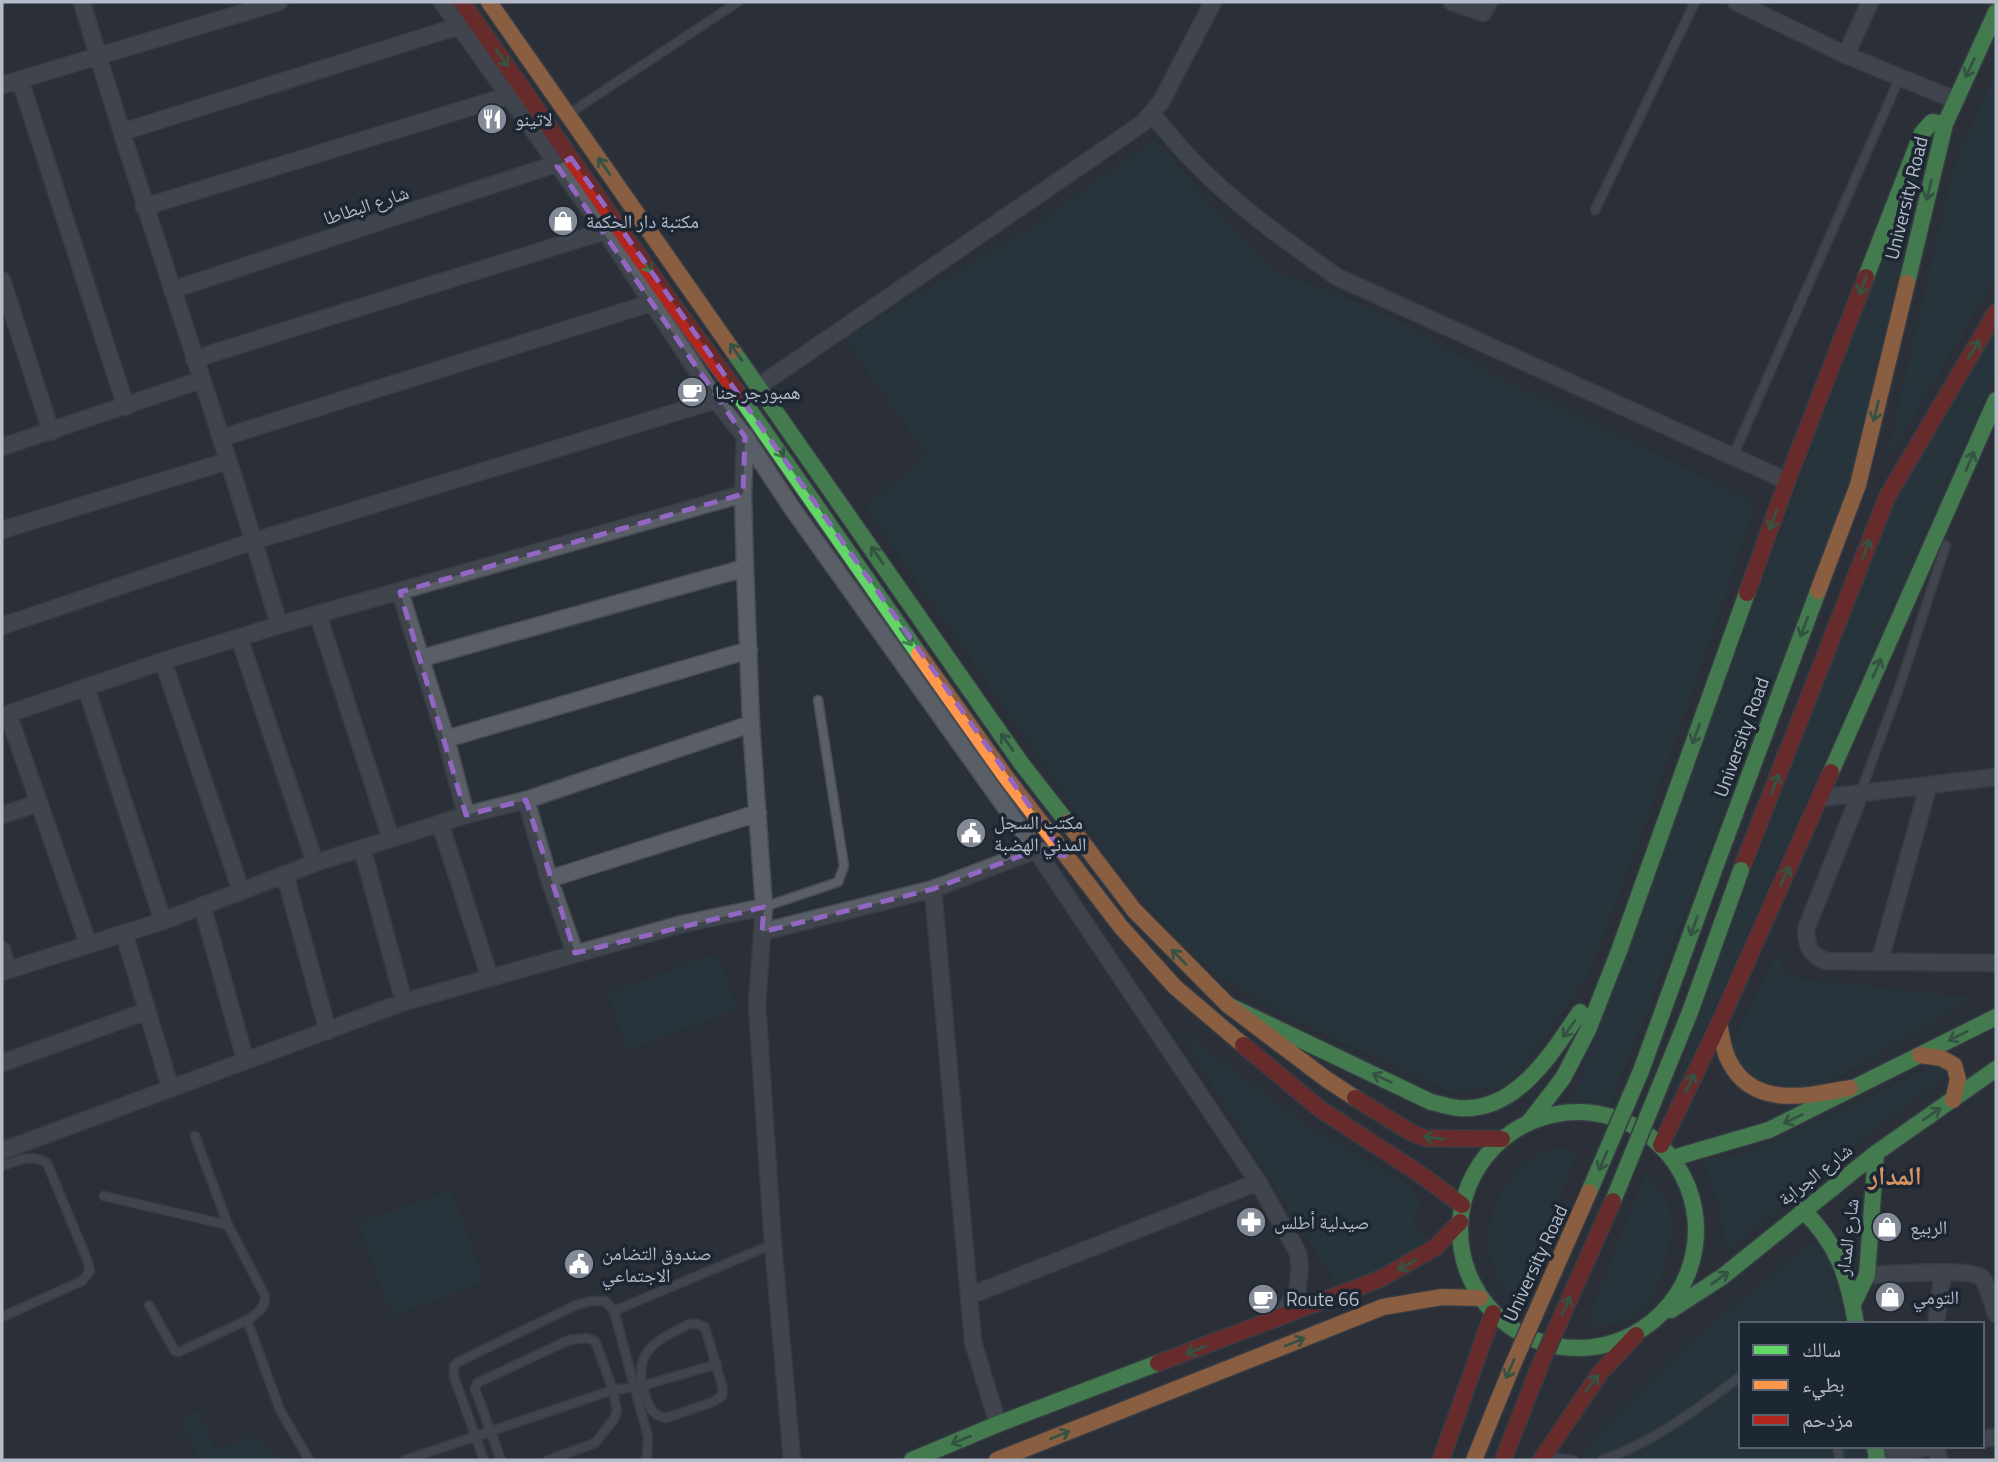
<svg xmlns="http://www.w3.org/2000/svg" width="1998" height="1462" font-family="'Titillium Web','Noto Naskh Arabic',sans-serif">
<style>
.green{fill:#273a3e}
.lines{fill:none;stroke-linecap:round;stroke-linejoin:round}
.lane-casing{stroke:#484c53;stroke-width:11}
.street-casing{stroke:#484c53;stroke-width:19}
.fast-casing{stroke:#484c53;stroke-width:19}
.slow-casing{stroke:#484c53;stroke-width:19}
.jam-casing{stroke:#484c53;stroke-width:19}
.lane{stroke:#5a5e66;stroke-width:8}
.street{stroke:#5a5e66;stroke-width:16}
.fast{stroke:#63d668;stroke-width:16}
.slow{stroke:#ff974d;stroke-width:16}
.jam{stroke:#b3261e;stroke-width:16}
.fast-bridge-casing{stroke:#474c53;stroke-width:19;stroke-linecap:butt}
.slow-bridge-casing{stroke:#474c53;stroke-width:19;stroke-linecap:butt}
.jam-bridge-casing{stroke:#474c53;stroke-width:19;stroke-linecap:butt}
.fast-bridge{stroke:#63d668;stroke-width:16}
.slow-bridge{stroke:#ff974d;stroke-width:16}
.jam-bridge{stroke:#b3261e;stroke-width:16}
.oneway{stroke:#407e4e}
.marked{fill:none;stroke:#9266c3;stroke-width:5;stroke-dasharray:14 9;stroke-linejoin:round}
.labels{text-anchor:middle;stroke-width:7;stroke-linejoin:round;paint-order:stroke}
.poi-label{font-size:19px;fill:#b4bcc9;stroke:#1d2633;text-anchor:start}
.street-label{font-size:19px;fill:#b4bcc9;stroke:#1d2633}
.district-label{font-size:26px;font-weight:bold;fill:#d59563;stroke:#1d2633}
</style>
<rect width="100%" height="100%" fill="#2a3038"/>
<path class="green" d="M1996,70V277L1885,464L1954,167Z
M1155,138L1201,194L1272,269L1395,319L1499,378L1755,502L1725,598L1649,814L1588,975L1545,1037L1505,1085L1453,1092L1287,1017L1218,975L1179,943L1104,852L865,506L927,456L845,339L1036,225Z
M1916,194L1847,493L1610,1105L1572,1100L1905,196Z
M1996,325V375L1954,464L1665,1119L1701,1006L1890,511Z
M1778,951L1783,970L1801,979L1974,998L1817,1088L1753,1082L1730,1046Z
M717,953L738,1009L628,1050L607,994Z
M1176,1027L1306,1125L1411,1185L1421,1202L1412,1223L1427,1240L1401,1263L1338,1287Z
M1938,1064L1947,1075L1823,1169L1727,1253L1722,1218L1703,1159L1728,1157L1760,1148Z
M1560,1148L1577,1151L1519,1302C1511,1295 1502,1288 1497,1278C1473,1226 1504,1157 1560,1148Z
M1646,1173C1656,1184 1665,1195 1669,1209C1676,1230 1661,1293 1646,1307C1629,1322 1607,1327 1585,1327Z
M451,1190L484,1282L392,1316L358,1223Z
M1811,1243L1827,1248L1843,1324H1741V1446H1865L1867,1460H1580L1594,1438L1694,1338Z
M199,1411L215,1450L252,1436L282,1460H199L182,1417Z"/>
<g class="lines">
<g class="lane-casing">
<path id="lane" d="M570,113L738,2
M1595,210L1695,2
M1733,456L1900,77
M1860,794L1899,688L1946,545
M764,907L838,882L844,866L818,700
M195,1136L228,1225L265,1296C266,1307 256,1315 247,1320L280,1410L309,1460
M2,1166C18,1161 32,1153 47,1163L88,1262L90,1271L82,1281L2,1317
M104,1196L228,1225
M149,1305L175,1351L179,1352L247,1320
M614,1311L648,1437L647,1455L645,1460
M689,1324H697L705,1327L723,1389L722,1396L713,1402L666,1418C653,1416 649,1407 645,1395C631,1352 655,1341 689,1324Z
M1837,1446L1840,1460
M1548,1457L1573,1460
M405,1460L613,1390L642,1386L717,1364
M484,1460L454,1377V1366L458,1362L576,1305L591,1301H605L614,1311L773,1244
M501,1460L475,1389L477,1383L569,1340L587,1338L595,1341L613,1390L617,1411L614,1419L595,1443L548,1460
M1602,1460C1653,1443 1698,1408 1741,1376"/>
</g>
<g class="street-casing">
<path id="street" d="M82,2C143,211 218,416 279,625
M442,2L605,231L716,400L745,437L792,508L1036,850L1258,1182L1298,1253L1300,1268L1297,1292L1282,1314
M1452,2L1483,13L1489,2
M1736,2L1846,55L1955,100
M1846,55L1870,2
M20,80L126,407
M2,85L279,2
M1152,114C1165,129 1177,145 1191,159C1234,204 1286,241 1337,277L1787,481
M122,132L459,26
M144,207L507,96
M2,280L51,432
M172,290L565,161
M194,359L605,231
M759,386L1143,123L1161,102L1213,2
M745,436L743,494L745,568L751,724L764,907L757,1004L773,1244L792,1460
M221,438L651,303
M2,447L201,380
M2,530L228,461
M400,592L446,739L466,815
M318,615L391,839
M2,626L254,541L716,400
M239,637L315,863
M422,658L745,568
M163,661L241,891
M86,688L163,921
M8,714L88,943
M2,716L163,661L279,625L743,494
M446,739L749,650
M1860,794L1806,929C1807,947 1809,954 1826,961L1996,963
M1820,798L1996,777
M526,800L549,879L575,953
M2,815L39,803
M440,823L490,978
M362,848L404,1002
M285,875L328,1031
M549,879L758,813
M933,889L969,1296L1258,1182
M202,905L245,1059
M762,932L933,889L1036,850L1044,852
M124,933L170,1087
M2,950L8,970
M1880,960L1928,787
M2,972L163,921L315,863L466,815L526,800L751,724
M2,1063L147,1011
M2,1151L404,1002L682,924L764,907
M1867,1275C1885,1275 1972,1267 1982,1278C1989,1287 1992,1304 1996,1314
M969,1296L973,1342L998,1424
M1936,1324L1943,1272
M1982,1439L1996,1437
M1936,1446L1939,1460
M1876,1457L1934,1446"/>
</g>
<g class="fast-casing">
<path id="fast" d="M1866,277L1922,133L1932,122L1945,124
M1907,283L1945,124L1996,12
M733,351L1021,763L1067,822
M737,392L919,654
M1831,772L1996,400
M1717,862L1818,591
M1228,1005L1431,1102C1440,1104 1449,1107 1458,1108C1516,1113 1551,1054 1580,1012
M1460 1230a118 118 0 1 1 236 0a118 118 0 1 1-236 0Z
M1529,1122L1563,1078L1588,1030L1619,951L1747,593
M1673,1158L1769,1130L1996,1017
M1803,1210C1838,1245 1848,1276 1856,1324
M1853,1304L1867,1275L1876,1153
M1671,1310L1722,1277L1876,1153L1996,1069
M1875,1446L1877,1460
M912,1460L998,1424L1158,1363"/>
</g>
<g class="slow-casing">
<path id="slow" d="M489,2L733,351
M1818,591L1858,485L1907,283
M919,654L1006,777L1121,927L1175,987L1243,1045
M1067,822L1134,910L1228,1005L1326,1079L1355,1098
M1719,1024C1722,1036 1723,1050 1729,1061C1753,1109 1807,1096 1850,1088
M1920,1055L1941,1058L1954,1065L1958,1079L1953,1100
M997,1460L1383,1307L1442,1297L1480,1298"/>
</g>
<g class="jam-casing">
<path id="jam" d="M462,2L668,298L737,392
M1747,593L1787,481L1866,277
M1741,870L1887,497L1996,312
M1243,1045L1320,1109L1420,1174L1462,1205
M1355,1098L1412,1133L1425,1138L1502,1139
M1661,1145L1719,1024L1831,772
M1158,1363L1380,1279L1436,1247L1460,1222
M1441,1460L1493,1313
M1541,1460L1600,1373L1636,1335"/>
</g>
<use href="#lane" class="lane"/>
<use href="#street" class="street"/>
<use href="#fast" class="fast"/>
<use href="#slow" class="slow"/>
<use href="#jam" class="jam"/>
<g class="fast-bridge-casing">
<path id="fast-bridge" d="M1589,1192L1641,1071L1717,862
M1613,1201L1690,1012L1741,870"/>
</g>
<g class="slow-bridge-casing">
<path id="slow-bridge" d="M1474,1460L1511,1369L1589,1192"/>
</g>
<g class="jam-bridge-casing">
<path id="jam-bridge" d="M1503,1460L1541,1363L1613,1201"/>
</g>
<use href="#fast-bridge" class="fast-bridge"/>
<use href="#slow-bridge" class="slow-bridge"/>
<use href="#jam-bridge" class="jam-bridge"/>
</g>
<defs><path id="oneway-shaft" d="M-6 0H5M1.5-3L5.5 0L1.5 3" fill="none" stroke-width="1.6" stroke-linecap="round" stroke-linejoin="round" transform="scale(1.75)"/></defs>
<g class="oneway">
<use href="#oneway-shaft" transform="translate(502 58) rotate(55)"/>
<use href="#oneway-shaft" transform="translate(1970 68) rotate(115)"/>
<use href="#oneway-shaft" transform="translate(604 166) rotate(-125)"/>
<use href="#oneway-shaft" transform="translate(1929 190) rotate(104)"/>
<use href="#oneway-shaft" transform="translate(646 264) rotate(56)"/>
<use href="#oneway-shaft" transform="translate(1863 285) rotate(111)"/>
<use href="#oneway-shaft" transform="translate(1974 349) rotate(-59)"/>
<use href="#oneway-shaft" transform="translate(736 352) rotate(-125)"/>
<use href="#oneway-shaft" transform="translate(1876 411) rotate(104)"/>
<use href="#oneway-shaft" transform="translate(778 449) rotate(57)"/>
<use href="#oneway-shaft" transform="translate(1970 461) rotate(-67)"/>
<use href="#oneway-shaft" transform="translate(1773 520) rotate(110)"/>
<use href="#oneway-shaft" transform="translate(1866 549) rotate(-69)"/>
<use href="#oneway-shaft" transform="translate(877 555) rotate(-125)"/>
<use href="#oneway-shaft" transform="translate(1804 627) rotate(111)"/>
<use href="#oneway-shaft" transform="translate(906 637) rotate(55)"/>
<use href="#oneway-shaft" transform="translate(1877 668) rotate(-66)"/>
<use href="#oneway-shaft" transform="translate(1696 734) rotate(110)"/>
<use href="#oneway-shaft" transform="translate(1007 742) rotate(-125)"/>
<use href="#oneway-shaft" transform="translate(1775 784) rotate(-69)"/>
<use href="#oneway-shaft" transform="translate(1785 876) rotate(-65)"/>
<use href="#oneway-shaft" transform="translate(1694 926) rotate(110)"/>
<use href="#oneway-shaft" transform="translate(1179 957) rotate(-134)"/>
<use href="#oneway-shaft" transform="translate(1569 1029) rotate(126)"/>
<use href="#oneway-shaft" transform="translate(1958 1036) rotate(153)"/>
<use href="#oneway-shaft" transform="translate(1382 1078) rotate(-155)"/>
<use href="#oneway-shaft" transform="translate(1690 1083) rotate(-64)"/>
<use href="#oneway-shaft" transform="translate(1932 1114) rotate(-34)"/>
<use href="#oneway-shaft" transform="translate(1793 1119) rotate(154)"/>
<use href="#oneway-shaft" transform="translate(1434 1138) rotate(-173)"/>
<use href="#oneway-shaft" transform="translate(1603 1161) rotate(113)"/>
<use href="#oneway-shaft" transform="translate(1407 1265) rotate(150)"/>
<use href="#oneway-shaft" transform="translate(1720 1278) rotate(-35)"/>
<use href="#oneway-shaft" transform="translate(1566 1306) rotate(-65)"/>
<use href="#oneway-shaft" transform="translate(1295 1342) rotate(-22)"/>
<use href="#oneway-shaft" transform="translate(1196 1350) rotate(159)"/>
<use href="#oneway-shaft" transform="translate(1510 1369) rotate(113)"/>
<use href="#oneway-shaft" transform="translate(1592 1383) rotate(-54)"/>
<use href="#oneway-shaft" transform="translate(1060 1435) rotate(-22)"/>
<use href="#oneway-shaft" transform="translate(961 1440) rotate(157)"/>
</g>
<path d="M0 0H1998V1462H0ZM571,158L1065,856L1036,850L933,889L762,932L764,907L575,953L526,800L466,815L400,592L743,494L745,437L557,166Z" fill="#2a3038" fill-opacity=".55" fill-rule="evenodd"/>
<path class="marked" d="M571,158L1065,856L1036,850L933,889L762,932L764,907L575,953L526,800L466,815L400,592L743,494L745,437L557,166Z"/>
<defs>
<g id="restaurant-disc" transform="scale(1.575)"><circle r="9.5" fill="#848b96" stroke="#1d2633"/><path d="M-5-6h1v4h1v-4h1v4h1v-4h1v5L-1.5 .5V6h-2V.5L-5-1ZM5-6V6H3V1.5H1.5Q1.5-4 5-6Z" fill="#fff"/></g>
<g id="shop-disc" transform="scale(1.575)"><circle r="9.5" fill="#848b96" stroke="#1d2633"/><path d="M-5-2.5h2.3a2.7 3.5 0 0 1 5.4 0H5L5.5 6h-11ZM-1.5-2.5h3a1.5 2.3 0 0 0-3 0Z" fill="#fff"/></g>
<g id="cafe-disc" transform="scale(1.575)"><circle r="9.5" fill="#848b96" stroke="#1d2633"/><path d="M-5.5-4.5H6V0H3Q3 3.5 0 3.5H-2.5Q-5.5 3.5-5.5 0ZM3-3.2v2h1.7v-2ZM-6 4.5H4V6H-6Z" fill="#fff"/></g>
<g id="civic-disc" transform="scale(1.575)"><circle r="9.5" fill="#848b96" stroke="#1d2633"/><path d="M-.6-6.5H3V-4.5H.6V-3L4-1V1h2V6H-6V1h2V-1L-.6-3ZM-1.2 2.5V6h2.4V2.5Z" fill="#fff"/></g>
<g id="pharmacy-disc" transform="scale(1.575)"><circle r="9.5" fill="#848b96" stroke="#1d2633"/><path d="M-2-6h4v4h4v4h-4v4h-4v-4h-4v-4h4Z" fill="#fff"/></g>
</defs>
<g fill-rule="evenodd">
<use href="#restaurant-disc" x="492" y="119"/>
<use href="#shop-disc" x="563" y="221"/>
<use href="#cafe-disc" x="692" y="392"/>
<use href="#civic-disc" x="971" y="833"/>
<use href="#pharmacy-disc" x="1251" y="1222"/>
<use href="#shop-disc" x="1887" y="1227"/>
<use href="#civic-disc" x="579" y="1264"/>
<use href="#shop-disc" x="1890" y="1297"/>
<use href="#cafe-disc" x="1263" y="1299"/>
</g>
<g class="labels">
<g class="poi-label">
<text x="515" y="126">لاتينو</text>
<text x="586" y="228">مكتبة دار الحكمة</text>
<text x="715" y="399">همبورجر جنا</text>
<text x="994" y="829">مكتب السجل<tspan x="994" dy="22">المدني الهضبة</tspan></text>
<text x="1274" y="1229">صيدلية أطلس</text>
<text x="1910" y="1234">الربيع</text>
<text x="602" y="1260">صندوق التضامن<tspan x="602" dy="22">الاجتماعي</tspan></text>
<text x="1913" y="1304">التومي</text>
<text x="1286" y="1306">Route 66</text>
</g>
<g class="street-label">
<text transform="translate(1906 198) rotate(-76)" y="7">University Road</text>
<text transform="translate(366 205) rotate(-18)" y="7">شارع البطاطا</text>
<text transform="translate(1741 737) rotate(-70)" y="7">University Road</text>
<text transform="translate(1815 1174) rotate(-38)" y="7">شارع الجرابة</text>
<text transform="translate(1847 1237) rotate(-83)" y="7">شارع المدار</text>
<text transform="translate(1535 1263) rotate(-65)" y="7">University Road</text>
</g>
<g class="district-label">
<text x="1895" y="1185">المدار</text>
</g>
</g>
<rect width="1998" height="1462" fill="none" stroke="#b4bcc9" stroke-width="7"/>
<rect x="1739" y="1322" width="245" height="126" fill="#1d2633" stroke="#59626f" stroke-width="2"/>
<rect x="1753" y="1345" width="35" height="10" fill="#63d668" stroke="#59626f" stroke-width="2"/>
<text x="1802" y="1357" font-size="21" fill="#b4bcc9">سالك</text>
<rect x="1753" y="1380" width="35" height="10" fill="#ff974d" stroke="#59626f" stroke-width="2"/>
<text x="1802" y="1392" font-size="21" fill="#b4bcc9">بطيء</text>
<rect x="1753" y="1415" width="35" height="10" fill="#b3261e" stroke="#59626f" stroke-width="2"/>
<text x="1802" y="1427" font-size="21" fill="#b4bcc9">مزدحم</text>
</svg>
